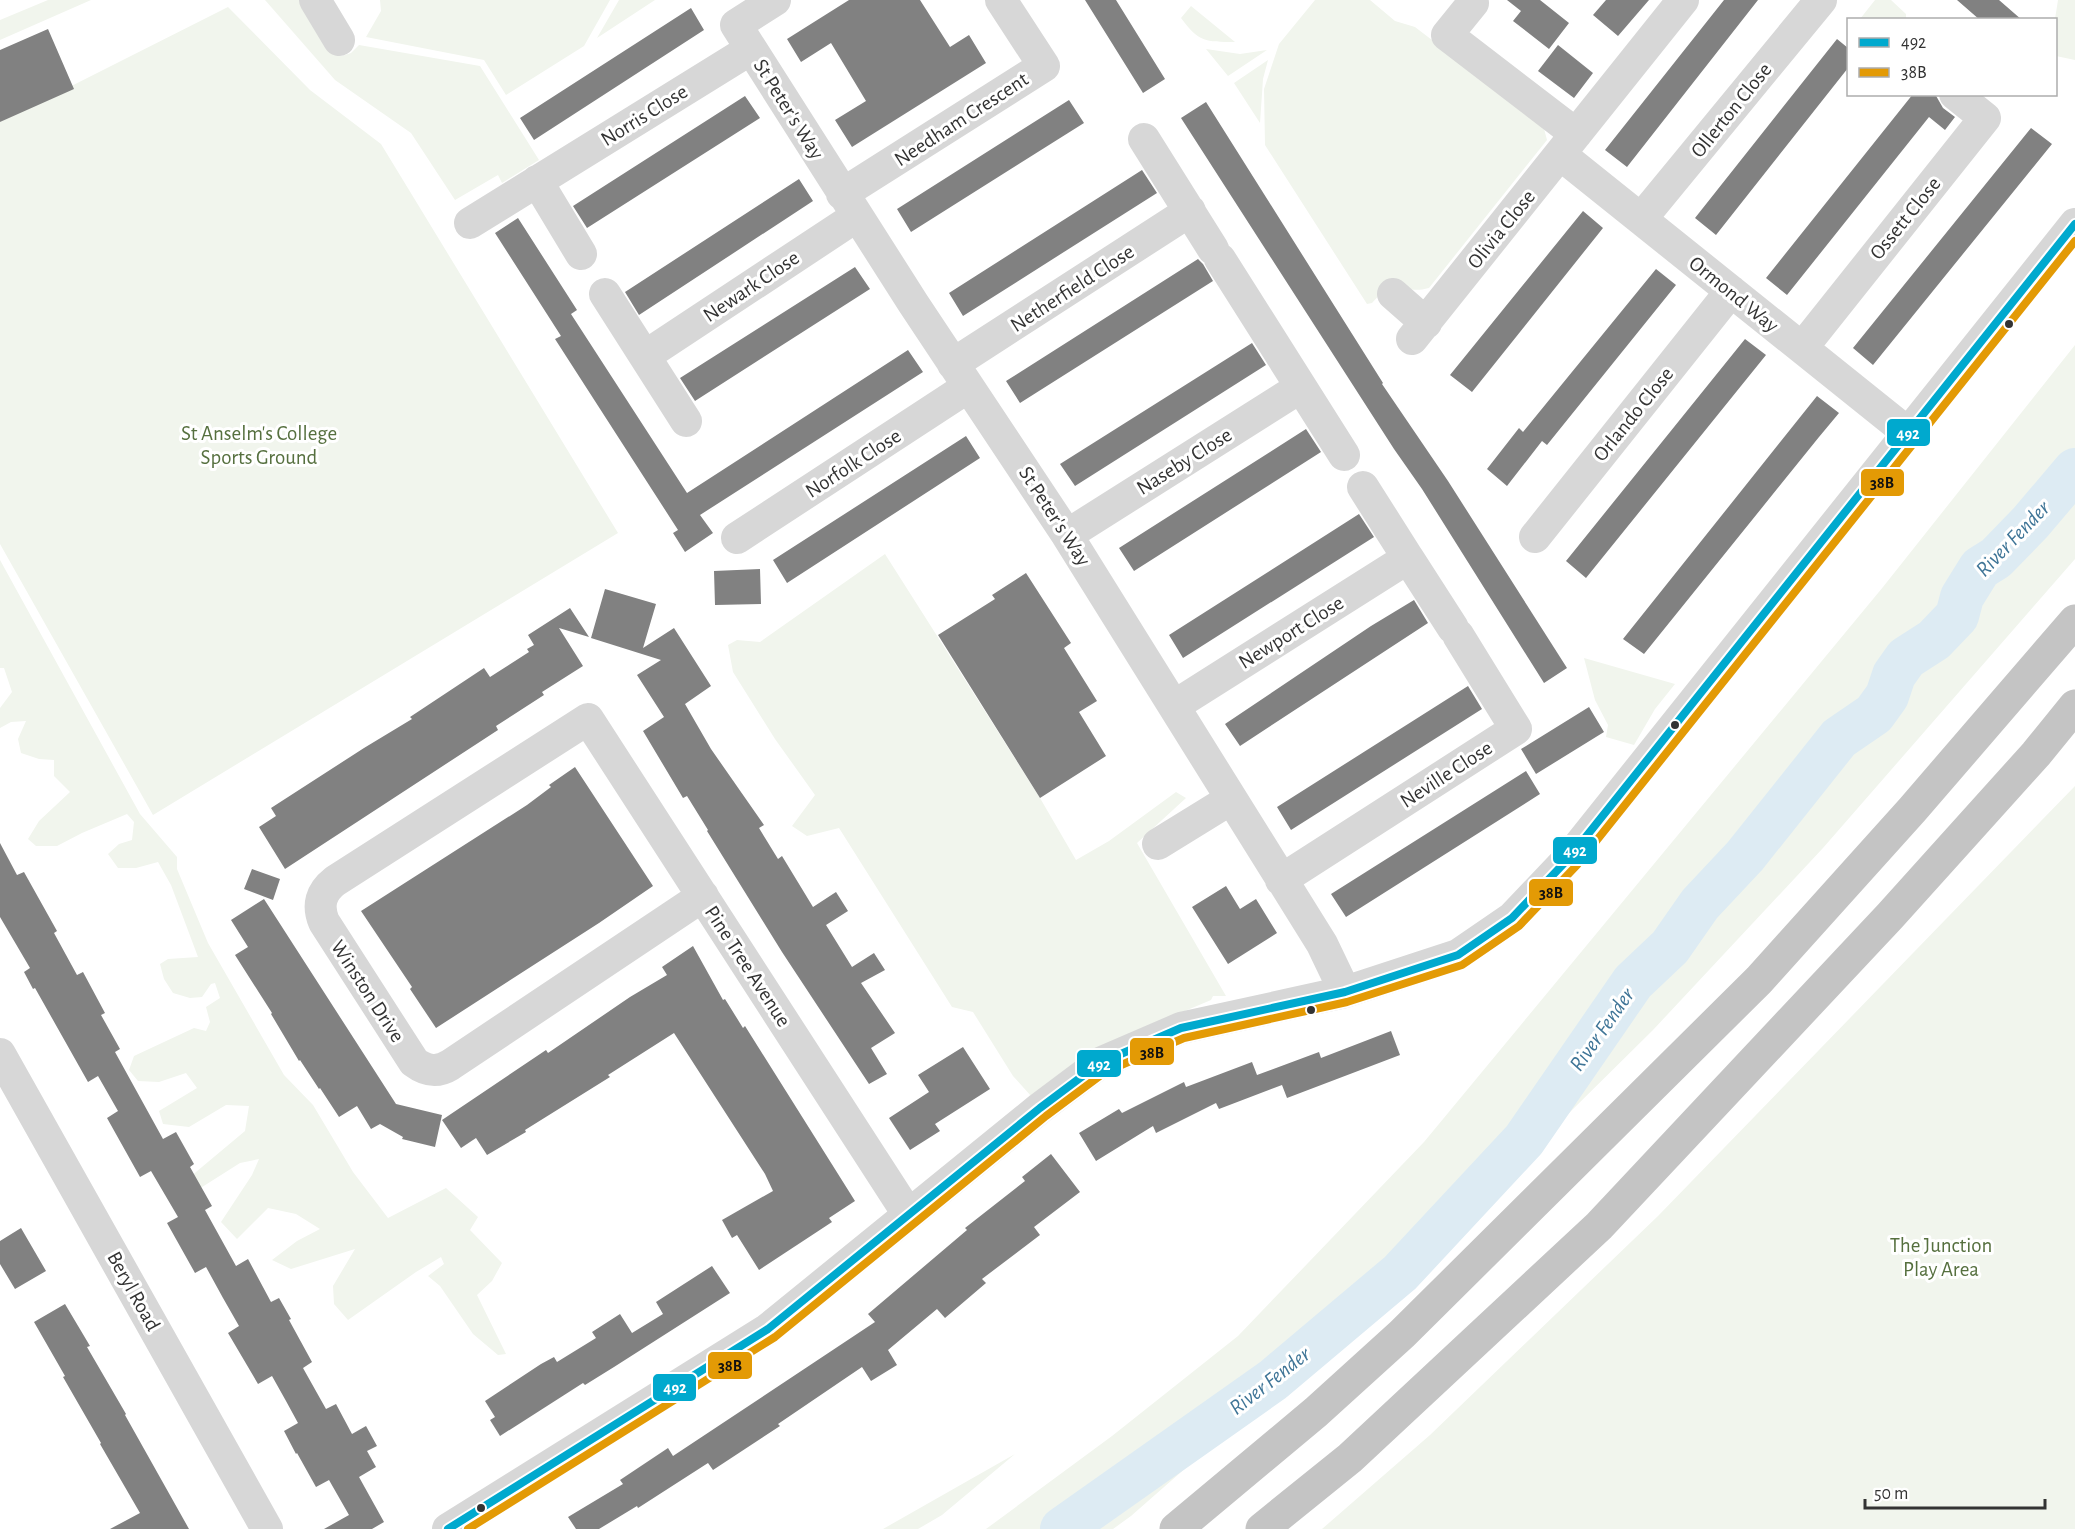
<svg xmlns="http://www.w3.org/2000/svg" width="2075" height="1529" font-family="'Alegreya Sans',sans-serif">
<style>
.green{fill:#f1f5ed}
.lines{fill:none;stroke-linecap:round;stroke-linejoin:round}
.river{stroke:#ddebf3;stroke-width:44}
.building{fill:#818181}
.minor{stroke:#d7d7d7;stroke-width:32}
.highway{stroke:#c4c4c4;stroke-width:33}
.bus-1-casing{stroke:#fff;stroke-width:12}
.bus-2-casing{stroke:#fff;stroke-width:12}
.bus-1{stroke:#00a9ce;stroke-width:8}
.bus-2{stroke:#e39a05;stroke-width:8}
.bus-dot{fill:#333;stroke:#fff;stroke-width:2}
.labels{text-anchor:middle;stroke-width:6;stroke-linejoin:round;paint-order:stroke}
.street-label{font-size:21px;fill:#333;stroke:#fff}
.park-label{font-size:21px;fill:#56703f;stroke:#fff}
.water-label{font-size:22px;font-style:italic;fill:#3f7597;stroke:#fff}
.line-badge{stroke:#fff;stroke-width:2}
.badge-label{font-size:16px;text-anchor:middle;font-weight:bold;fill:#fff}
.pale-badge-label{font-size:16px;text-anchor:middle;font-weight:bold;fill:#111}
</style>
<rect width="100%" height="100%" fill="#fff"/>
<path class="green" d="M48,0H91L0,40V20Z
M265,0H302L335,52L342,56L351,53L359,45L480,66L539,160L502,183L498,175L455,200L411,133L335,80Z
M380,0H610L584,46L506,95L484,60L366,37L381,11Z
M619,0H655L597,38Z
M1315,0H1370L1395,21L1415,27L1543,125L1547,140L1429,288C1413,292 1407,290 1395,278L1372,303L1367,304L1265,145L1264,89L1279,44Z
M1875,0H1891L1906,14V19H1860Z
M2058,0H2075V60L2056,56L2055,19Z
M1191,6L1235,42C1205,42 1199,42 1181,18Z
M228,7L310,90L381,144L618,533L153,815L0,544V122Z
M1206,49L1240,54L1267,50L1228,76Z
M1268,60L1263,79L1260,123L1234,83Z
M2075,345V559L1823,848L1653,1030L1400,1280L1131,1516L1113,1529H986L1112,1436L1238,1336L1424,1142L1883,587Z
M885,554L1040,798L1076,860L1109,841L1176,792L1186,798L1137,843L1226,996H1213L1211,1000L1109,1043L1031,1096L1013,1076L973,1012L952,1007L839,828L807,836L792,826L815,795L775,739L733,672L728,645L737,640L760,642Z
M0,560L140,814L177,857V869L208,943L284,1075L313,1105L353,1172L388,1218L446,1188L478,1217L470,1230L502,1263L492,1281L477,1295L506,1354L498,1355L473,1334L440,1286L428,1276L444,1264L441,1257L416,1272L348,1320L334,1304L333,1286L355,1249L291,1269L272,1260L297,1241L320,1229L296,1214L268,1208L237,1239L221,1222L252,1175L259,1159L240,1163L199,1189L176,1191L196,1172L245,1131L249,1106L226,1105L189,1127L163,1124L159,1111L197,1088L186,1073L159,1082L138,1081L129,1070L134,1056L194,1028L206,1031L210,1022L206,1007L220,998L215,983L211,984L202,997L190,998L173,993L164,979L160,964L168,959L198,957L171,885L158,862L136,868H118L108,854L119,844L132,840L134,822L127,814L82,833L57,846H36L28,839L39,821L70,792L54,776V760L39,759L21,753L18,739L26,721L11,722L0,728V708L12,692L4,668H0Z
M1584,658L1675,684L1655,709L1634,745L1606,737L1608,725L1595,700Z
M2075,786V1529H1322L1430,1435L1658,1216Z
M1015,1454L942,1515L918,1529H883Z"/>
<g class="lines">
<path class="river" d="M1062,1529L1273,1380L1400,1273L1524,1140L1633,982L1670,947L1700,904L1745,856L1839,738L1874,714L1887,696L1894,675L1906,658L1934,640L1957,616L1962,597L1980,568L1996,558L2030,523L2075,470"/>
</g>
<path class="building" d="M849,0H920L950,47L969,35L986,63L852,147L835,120L866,101L831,43L801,62L787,39Z
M1085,0H1116L1165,79L1143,93Z
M1507,0H1540L1569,23L1549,49L1513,21L1521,11Z
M1606,0H1649L1618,36L1593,15Z
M1724,0H1758L1627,167L1605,150Z
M1957,0H1999L2022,20H1980Z
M691,8L704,30L534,140L520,118Z
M48,29L74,89L0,122V50Z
M1837,39L1848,48V68L1716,235L1695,218Z
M1558,45L1593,73L1574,98L1538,71Z
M1913,94H1935L1943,108L1955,117L1945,130L1929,117L1787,295L1766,278Z
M745,96L760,118L587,228L573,206Z
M1069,100L1084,123L911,232L897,209Z
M1206,102L1383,383L1382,384L1448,481L1567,668L1544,683L1422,489L1394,449L1181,118Z
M2031,128L2052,144L1873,365L1853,348Z
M1142,170L1157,193L963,316L949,293Z
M799,179L813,201L639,315L625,292Z
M1583,211L1603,228L1472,392L1450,375Z
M518,218L577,310L571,314L687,493L908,350L923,372L700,515L713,533L685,552L673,533L678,530L555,339L561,336L495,233Z
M1198,259L1203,264L1213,281L1020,403L1006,381Z
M855,267L870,289L695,401L680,378Z
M1656,269L1676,285L1547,445L1542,441L1507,486L1487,469L1519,428L1523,432Z
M1745,339L1766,355L1586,578L1566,561Z
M1252,343L1266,365L1075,486L1060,464Z
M1817,396L1839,413L1819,437L1644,654L1623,639Z
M1306,429L1321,452L1134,571L1119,548Z
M966,436L980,458L787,583L773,560Z
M1359,514L1374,537L1183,658L1169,635Z
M760,569L761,604L715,605L714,571Z
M1026,573L1071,643L1064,648L1097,701L1079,712L1106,756L1040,798L938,635L995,599L992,595Z
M605,589L656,604L643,648L674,628L711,686L685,704L711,749L764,825L759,828L778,859L782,856L813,907L836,892L848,911L826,925L852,967L874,953L885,970L861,983L895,1033L871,1048L887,1074L869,1084L782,952L707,831L708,830L687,796L683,798L643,731L664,717L637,675L661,660L591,638Z
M1414,600L1428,623L1240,746L1225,724L1371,626Z
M570,608L589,637L559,628L583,666L542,692L544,695L496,726L498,730L285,869L259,827L276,816L271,808L364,748L412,719L410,717L484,668L490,677L529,652L527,649L534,645L528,635Z
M1468,686L1482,709L1291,830L1277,807Z
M1589,707L1604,732L1536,774L1521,749Z
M575,767L653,886L599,923L436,1028L410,989L412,987L361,911L527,805L551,787L549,785Z
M1526,771L1540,794L1346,917L1331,894Z
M0,843L17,875L24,872L57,931L54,933L77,975L83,972L105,1013L101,1015L120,1049L115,1052L163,1139L176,1132L194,1164L190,1167L212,1206L205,1210L236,1266L248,1259L271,1302L279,1298L291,1319L289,1320L312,1362L303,1368L326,1409L336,1404L352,1434L366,1426L377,1446L367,1451L376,1467L359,1477L384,1522L372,1529H324L349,1515L329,1480L316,1487L297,1453L296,1454L284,1431L298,1423L286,1401L272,1376L258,1384L228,1333L239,1326L223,1298L206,1267L195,1273L167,1223L178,1217L151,1171L140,1177L107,1118L118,1111L98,1076L88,1082L35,988L33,989L24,972L30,968L0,917Z
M252,869L280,879L273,900L244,889Z
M1226,886L1240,909L1256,899L1277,933L1228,964L1192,907Z
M264,899L396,1104L442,1115L435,1147L402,1139L403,1137L380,1124L371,1129L357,1106L339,1117L320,1088L319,1089L300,1060L299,1061L271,1014L272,1013L235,955L248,947L231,920Z
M693,946L723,1000L725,999L743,1028L745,1026L855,1201L829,1218L832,1222L759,1270L737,1235L732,1238L722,1220L773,1191L765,1174L674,1033L608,1075L610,1077L525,1130L526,1132L487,1155L476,1138L461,1148L442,1120L546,1050L548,1053L630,997L667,975L662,967Z
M1391,1031L1400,1055L1287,1098L1282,1085L1219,1109L1216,1103L1156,1133L1153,1126L1096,1161L1079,1133L1119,1109L1122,1113L1184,1082L1186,1087L1252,1062L1257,1075L1319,1052L1321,1058Z
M963,1047L990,1089L935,1124L940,1131L910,1150L889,1118L929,1092L918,1075Z
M1051,1154L1080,1192L1034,1227L1040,1235L982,1279L986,1283L945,1318L937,1309L888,1350L897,1365L871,1381L862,1367L778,1424L780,1426L713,1470L708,1463L638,1508L637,1506L599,1529H576L568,1517L623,1484L620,1480L668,1448L673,1456L875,1322L868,1314L967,1230L965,1228L1025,1181L1022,1177Z
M21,1228L46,1271L15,1289L0,1264V1241Z
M712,1266L730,1293L614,1367L585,1385L583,1383L500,1436L490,1420L495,1417L485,1401L541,1364L554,1357L557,1362L596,1338L592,1332L620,1314L632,1333L663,1314L656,1302Z
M65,1304L90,1346L87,1347L126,1414L125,1415L189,1529H110L140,1513L100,1444L101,1443L63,1377L65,1376L34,1322Z"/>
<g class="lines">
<path class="minor" d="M315,0L339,40
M775,0L736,25L913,303L1067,535L1322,944L1345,992
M1473,3L1447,35L1576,134
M1144,139L1213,249
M1561,155L1908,433
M537,181L581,254
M842,194L1044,66L1001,0
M1641,219L1821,0
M470,223L751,49
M1220,259L1344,455
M605,294L686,421
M1393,294L1426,323
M1412,339L1683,0
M1802,348L1985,118L1955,94
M645,356L857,216
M953,364L1190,211
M1067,535L1301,387
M1535,537L1731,291
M737,538L968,387
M1408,558L1453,628
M1174,706L1408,558L1363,487
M1158,844L1231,799
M1281,880L1516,729L1458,635
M703,896L450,1065C437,1073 426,1071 414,1062L324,922C317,905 321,892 335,881L588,719L908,1214
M0,1054L267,1529
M448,1529L768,1329L1040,1108L1100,1063L1181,1028L1345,992L1458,955L1512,918L1569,858L2075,224"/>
<path class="highway" d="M1176,1529L1316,1412L1402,1334L1759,980L1912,810L2075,621
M1262,1529L1350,1458L1599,1226L1890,916L2036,754L2075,706"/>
<g class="bus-1-casing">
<path id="bus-1" d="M448,1529L768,1329L1040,1108L1100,1063L1181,1028L1345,992L1458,955L1512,918L1569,858L2075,224"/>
</g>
<g class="bus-2-casing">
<path id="bus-2" d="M468,1529L775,1337L1046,1116L1105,1072L1184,1038L1347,1002L1462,965L1519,926L1577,865L2075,241"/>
</g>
<use href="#bus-1" class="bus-1"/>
<use href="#bus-2" class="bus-2"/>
</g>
<g class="bus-dot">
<circle cx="2009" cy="324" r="5"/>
<circle cx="1675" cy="725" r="5"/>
<circle cx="1311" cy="1010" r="5"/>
<circle cx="481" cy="1508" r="5"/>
</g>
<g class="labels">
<g class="street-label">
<text transform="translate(789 109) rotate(58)" y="7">St Peter's Way</text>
<text transform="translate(1731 110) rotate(-51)" y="7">Ollerton Close</text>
<text transform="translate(644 115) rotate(-32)" y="7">Norris Close</text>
<text transform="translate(961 119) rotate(-33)" y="7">Needham Crescent</text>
<text transform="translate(1905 218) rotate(-51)" y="7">Ossett Close</text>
<text transform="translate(1501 229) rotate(-51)" y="7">Olivia Close</text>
<text transform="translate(751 286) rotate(-34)" y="7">Newark Close</text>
<text transform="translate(1072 288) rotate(-33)" y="7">Netherfield Close</text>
<text transform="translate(1734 294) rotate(39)" y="7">Ormond Way</text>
<text transform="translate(1633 414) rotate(-51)" y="7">Orlando Close</text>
<text transform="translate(1184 461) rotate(-32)" y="7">Naseby Close</text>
<text transform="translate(853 463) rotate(-33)" y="7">Norfolk Close</text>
<text transform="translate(1055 516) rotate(57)" y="7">St Peter's Way</text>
<text transform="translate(1291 632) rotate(-32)" y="7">Newport Close</text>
<text transform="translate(1446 774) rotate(-33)" y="7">Neville Close</text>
<text transform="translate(748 966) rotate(57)" y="7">Pine Tree Avenue</text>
<text transform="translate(368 991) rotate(57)" y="7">Winston Drive</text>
<text transform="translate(134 1291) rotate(61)" y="7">Beryl Road</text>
</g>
<g class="park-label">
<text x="259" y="440">St Anselm's College<tspan x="259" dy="24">Sports Ground</tspan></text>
<text x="1941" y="1252">The Junction<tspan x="1941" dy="24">Play Area</tspan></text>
</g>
<g class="water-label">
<text transform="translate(2012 538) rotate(-46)" y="8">River Fender</text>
<text transform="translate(1601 1029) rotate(-55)" y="8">River Fender</text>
<text transform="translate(1269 1380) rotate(-38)" y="8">River Fender</text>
</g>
</g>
<g class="line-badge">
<rect x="1886" y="418" width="45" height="29" rx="6" fill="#00a9ce"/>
<rect x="1860" y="468" width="45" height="29" rx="6" fill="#e39a05"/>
<rect x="1552" y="836" width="46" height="29" rx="6" fill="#00a9ce"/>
<rect x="1528" y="878" width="46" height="29" rx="6" fill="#e39a05"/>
<rect x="1129" y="1037" width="46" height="29" rx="6" fill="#e39a05"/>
<rect x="1076" y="1049" width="46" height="29" rx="6" fill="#00a9ce"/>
<rect x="707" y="1351" width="46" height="29" rx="6" fill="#e39a05"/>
<rect x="652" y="1373" width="45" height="29" rx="6" fill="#00a9ce"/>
</g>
<g class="badge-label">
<text x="1908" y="439">492</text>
<text x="1575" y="856">492</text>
<text x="1099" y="1070">492</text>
<text x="675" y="1393">492</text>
</g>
<g class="pale-badge-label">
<text x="1882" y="488">38B</text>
<text x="1551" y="898">38B</text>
<text x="1152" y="1058">38B</text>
<text x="730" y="1371">38B</text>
</g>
<rect x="1847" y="18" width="210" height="78" fill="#ffffff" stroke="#adadad" stroke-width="1.5"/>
<rect x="1859" y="38" width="30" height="9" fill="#00a9ce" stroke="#adadad" stroke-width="1.5"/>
<text x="1901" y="48" font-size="18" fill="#333333">492</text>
<rect x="1859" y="68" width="30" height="9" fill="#e39a05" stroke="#adadad" stroke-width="1.5"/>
<text x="1901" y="78" font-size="18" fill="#333333">38B</text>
<path d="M1865 1499v9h180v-9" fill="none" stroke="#333333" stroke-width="3"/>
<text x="1874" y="1499" font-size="18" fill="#333333" stroke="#ffffff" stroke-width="4.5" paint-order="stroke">50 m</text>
</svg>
